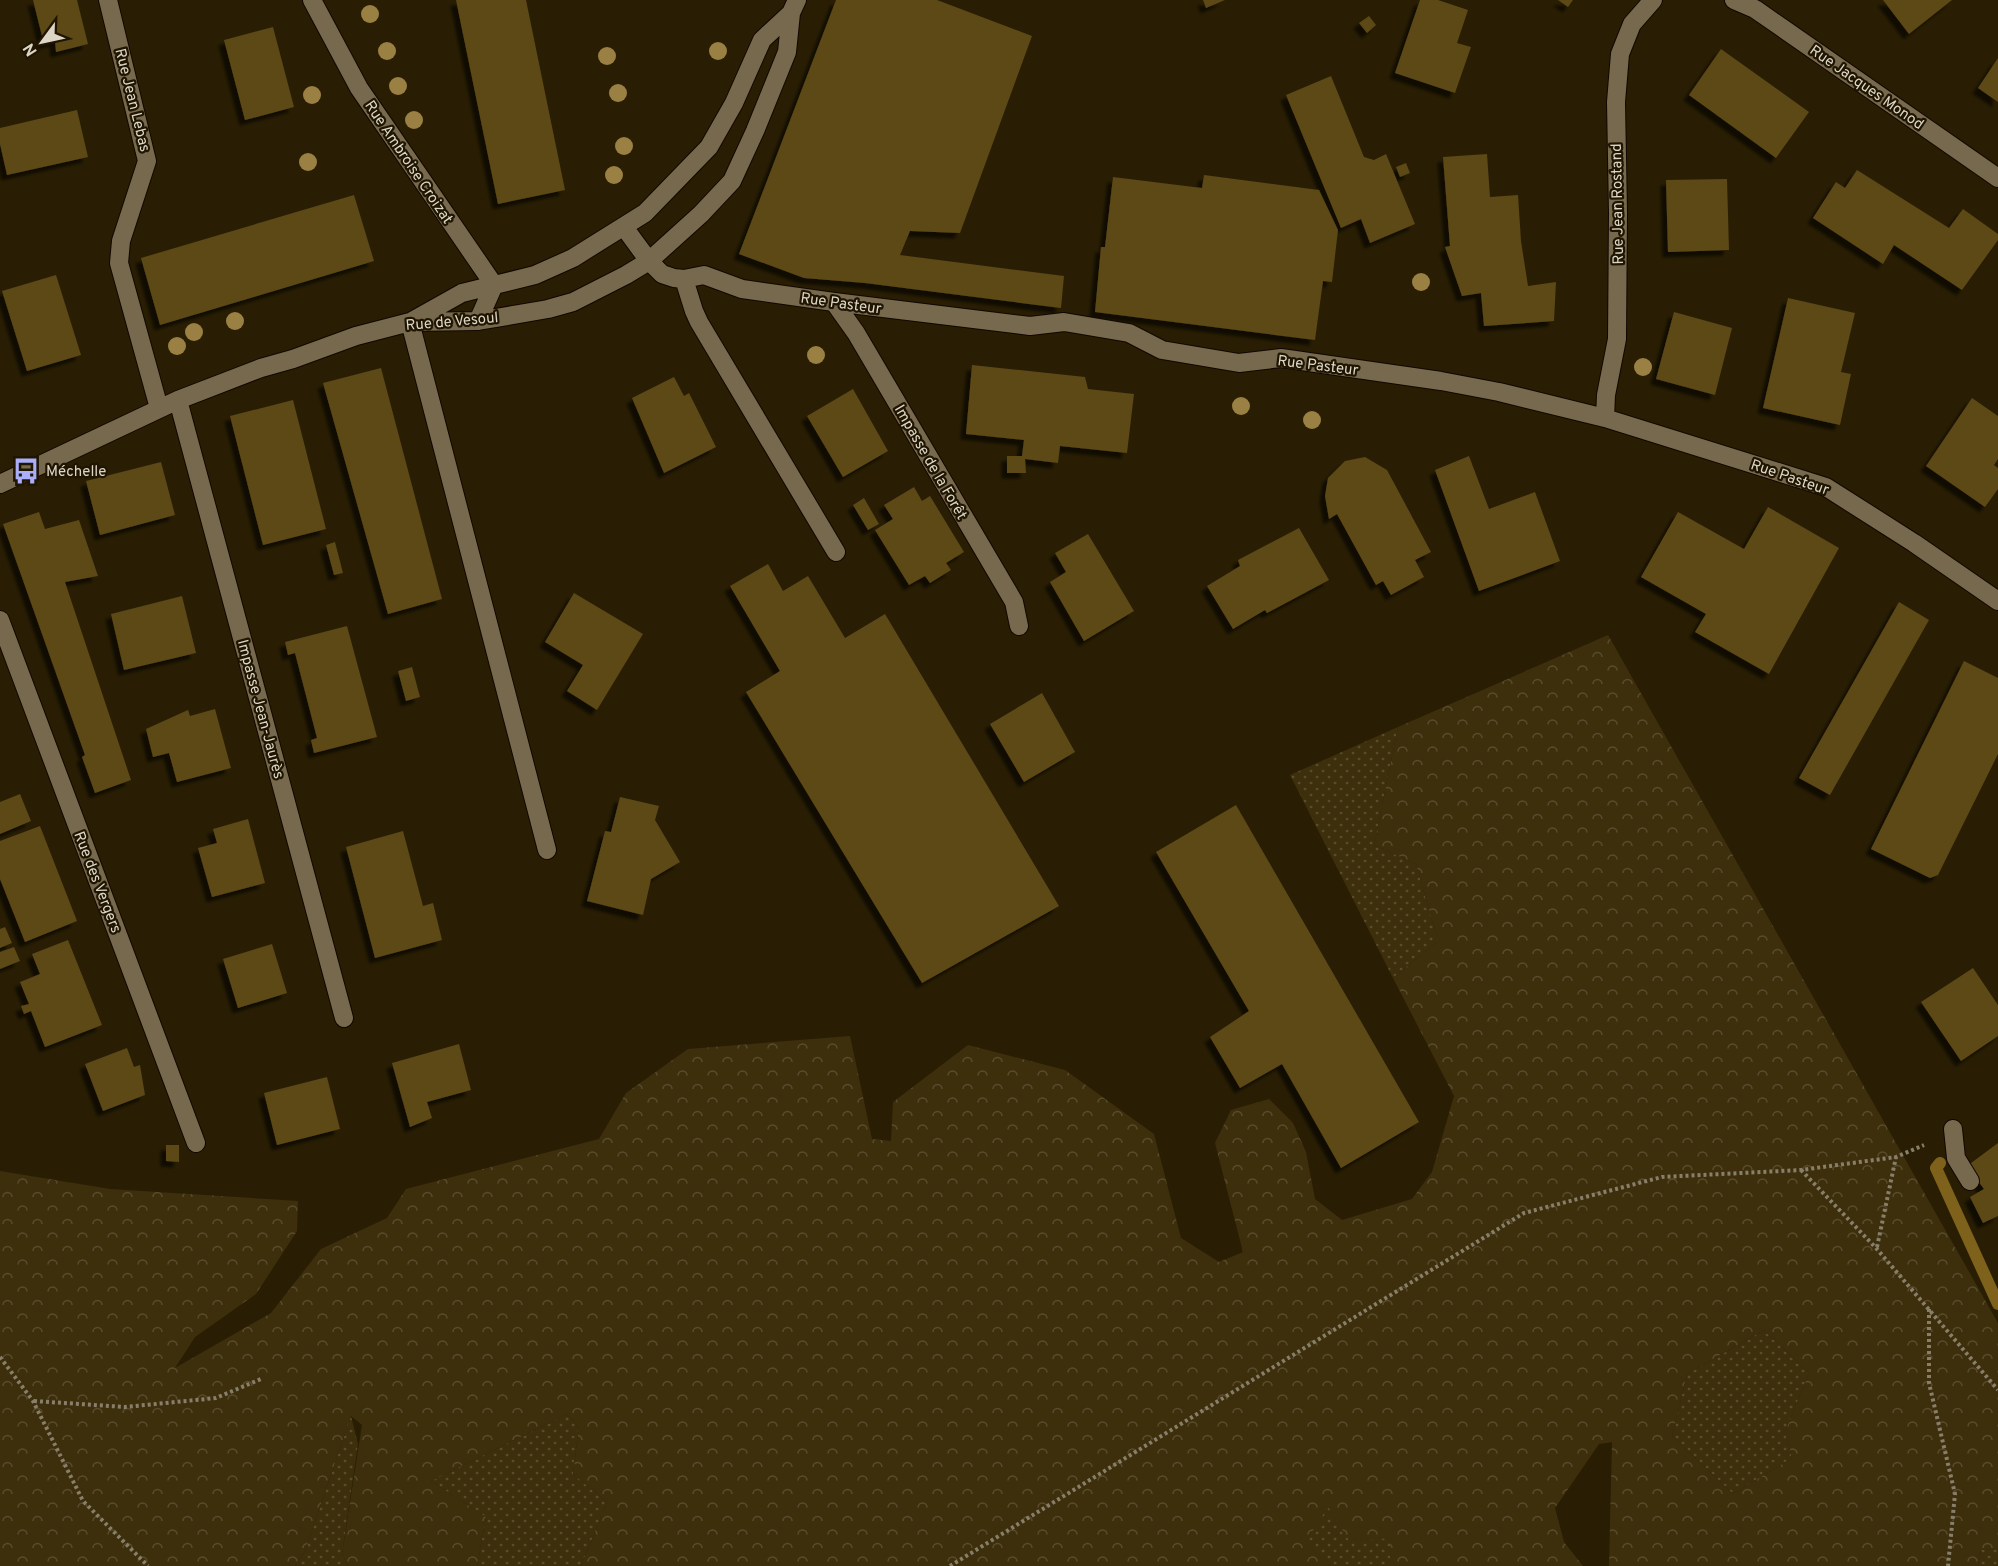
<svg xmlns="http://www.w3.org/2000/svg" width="1998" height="1566" font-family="Overpass,sans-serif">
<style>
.grass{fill:url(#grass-dots)}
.forest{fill:url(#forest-crowns);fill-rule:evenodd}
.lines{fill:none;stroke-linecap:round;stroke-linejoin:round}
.stream{stroke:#7e621b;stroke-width:12}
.building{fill:#5c4818;filter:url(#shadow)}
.minor-casing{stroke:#120700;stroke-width:20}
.path{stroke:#887f6a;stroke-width:4;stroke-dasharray:3 3;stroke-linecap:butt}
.minor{stroke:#76694d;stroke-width:18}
.tree{fill:#9b8043}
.labels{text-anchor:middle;stroke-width:4.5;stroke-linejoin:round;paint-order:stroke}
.street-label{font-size:15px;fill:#ddd6c6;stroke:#1f1500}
.poi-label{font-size:15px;fill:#ddd6c6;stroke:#1f1500;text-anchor:start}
</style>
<defs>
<pattern id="grass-dots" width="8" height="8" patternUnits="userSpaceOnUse" patternTransform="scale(1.5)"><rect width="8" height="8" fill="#3d2f0c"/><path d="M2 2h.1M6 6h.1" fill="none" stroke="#594c2e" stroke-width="1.8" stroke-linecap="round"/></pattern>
<pattern id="forest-crowns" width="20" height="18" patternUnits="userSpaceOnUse" patternTransform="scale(1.5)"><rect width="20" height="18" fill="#3d2f0c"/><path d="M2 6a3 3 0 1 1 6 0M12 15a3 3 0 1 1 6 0" fill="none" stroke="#594c2e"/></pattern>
<filter id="shadow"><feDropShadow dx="-5.5" dy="5.5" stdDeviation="1.5" flood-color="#0009"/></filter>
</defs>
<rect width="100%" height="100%" fill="#291e03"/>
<path class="grass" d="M1398,727L1374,845L1416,864L1438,941L1393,978L1290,775Z
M1764,1330L1809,1373L1785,1432L1792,1458L1733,1494L1672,1436L1687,1374Z
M567,1414L579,1427L573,1474L607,1502L581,1566H477L486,1517L431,1481Z
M351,1416L358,1444L342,1554L348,1566H295L305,1551Z
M1328,1506L1390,1537V1566H1331L1304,1543Z
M1998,1549V1566H1978L1981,1550Z"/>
<path class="forest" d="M1608,635L1998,1323V1549L1981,1550L1978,1566H1609L1612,1442L1599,1444L1555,1508L1564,1542L1583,1566H1390V1538L1350,1542L1328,1507L1305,1543L1331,1566H581L607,1502L573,1474L579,1427L567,1414L431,1481L486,1517L477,1566H348L342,1554L362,1425L351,1416L305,1551L295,1566H0V1171L110,1189L298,1201L297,1231L256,1294L195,1337L175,1368L271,1313L321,1249L387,1218L406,1189L599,1139L626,1093L688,1049L850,1036L872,1139L891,1141L893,1102L968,1045L1065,1070L1154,1134L1181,1238L1219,1262L1243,1252L1215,1143L1231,1110L1269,1099L1293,1123L1306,1152L1315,1199L1342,1220L1412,1199L1432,1172L1454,1096L1393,978L1438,941L1416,864L1374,845L1398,727ZM1764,1330L1809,1373L1785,1432L1792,1458L1733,1494L1672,1436L1687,1374Z"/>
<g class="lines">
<path class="stream" d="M1940,1163L1936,1168L1998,1304"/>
</g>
<path class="building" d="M33,0H77L88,44L56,52L55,41L44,44Z
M456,0H526L565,190L498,204Z
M836,0H937L1032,36L960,233L910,231L900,255L1064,276L1061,308L865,283L804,278L739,254Z
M1203,0H1225L1206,8Z
M1420,0H1438L1468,10L1457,43L1471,47L1455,93L1395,73Z
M1558,0H1573L1568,7Z
M1883,0H1952L1909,34Z
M1369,16L1376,25L1367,33L1359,23Z
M273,27L294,107L245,120L224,40Z
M1721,49L1809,112L1776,158L1689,95Z
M1998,58V102L1978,88Z
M1331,76L1364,157L1374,160L1386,154L1415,224L1370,243L1361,219L1341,228L1286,95Z
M77,110L88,157L7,175L0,144V128Z
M1487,154L1490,197L1518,195L1521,241L1528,286L1556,282L1554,321L1484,326L1481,293L1462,296L1445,247L1450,246L1443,157Z
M1406,163L1410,173L1400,177L1396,167Z
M1857,170L1949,228L1963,209L1998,234V240L1962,290L1894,245L1883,264L1813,218L1836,182L1845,188Z
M1204,175L1319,190L1338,230L1332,282L1323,281L1315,340L1095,312L1101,247H1105L1113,177L1202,188Z
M1727,179L1729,250L1668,252L1666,180Z
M354,195L374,261L160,325L141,258Z
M56,275L81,355L27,371L2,291Z
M1788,298L1855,313L1841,372L1851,374L1840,425L1763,408Z
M1674,312L1732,328L1715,395L1656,379Z
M972,365L1085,377L1088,389L1134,394L1127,453L1060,446L1058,463L1025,459L1026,473H1007V456H1022L1024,440L966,434Z
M381,368L442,599L388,614L323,383Z
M674,377L684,396L689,393L716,447L664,473L632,398Z
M853,389L888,451L843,477L807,416Z
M1972,398L1998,416V459L1994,465L1998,468V489L1985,507L1926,466Z
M293,400L326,529L263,545L230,416Z
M1469,456L1489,509L1535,492L1560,561L1479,591L1435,470Z
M1365,457L1387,470L1431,552L1415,560L1424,577L1391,595L1383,581L1376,585L1337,514L1329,519L1325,496L1328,478L1345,461Z
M161,462L175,515L100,535L86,481Z
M914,487L922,501L930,496L964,552L946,563L951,570L930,583L925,576L909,585L875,530L893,519L884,505Z
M864,498L879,524L868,530L853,505Z
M1768,507L1839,548L1769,674L1695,632L1706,614L1641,577L1678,512L1744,549Z
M39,512L45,529L79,520L98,576L65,582L131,780L95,793L82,757L85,755L3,524Z
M1299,528L1329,580L1267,613L1265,610L1233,629L1207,586L1240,566L1238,560Z
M1088,534L1134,611L1084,641L1050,582L1066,572L1055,553Z
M335,542L343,573L334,575L326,545Z
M768,564L783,591L808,576L845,638L885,614L1059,906L922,983L746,692L780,671L730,586Z
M574,593L643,634L597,710L567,691L583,665L545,642Z
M182,596L196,653L124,670L111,614Z
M1899,602L1929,620L1830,795L1799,778Z
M347,626L377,737L314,753L311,740L317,738L295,653L288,655L285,642Z
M1964,661L1998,678V754L1938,875L1930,878L1871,849Z
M412,667L420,697L406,701L398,671Z
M1042,693L1075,752L1024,782L990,724Z
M215,709L231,768L177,782L169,753L153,757L146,729L188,710L190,716Z
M20,794L31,821L0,834V802Z
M620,797L659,806L655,820L680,862L651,879L643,915L587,901L605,831L611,832Z
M1236,805L1419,1122L1341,1168L1282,1064L1240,1088L1210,1037L1249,1011L1156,852Z
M248,819L265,883L212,897L198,848L217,843L213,829Z
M40,826L77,921L25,942L0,879V841Z
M403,831L423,906L433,903L442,940L375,958L346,847Z
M5,927L12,943L0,948V929Z
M68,940L102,1025L45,1047L31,1011L24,1014L21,1006L29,1004L20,982L40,974L32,954Z
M272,944L287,993L238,1008L223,959Z
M14,947L20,961L0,969V952Z
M1973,968L1998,1005V1036L1961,1061L1921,1002Z
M459,1044L471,1090L427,1102L432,1118L410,1127L392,1063Z
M127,1048L134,1067L140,1065L145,1095L103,1111L85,1064Z
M327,1077L340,1129L277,1145L264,1093Z
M1998,1143V1216L1983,1223L1970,1197L1984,1189L1967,1166Z
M166,1145H179V1162L166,1161Z"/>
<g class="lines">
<g class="minor-casing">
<path id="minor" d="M108,0L147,161L121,241L119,263L159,408
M312,0L359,88L494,285L478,321
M1734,0L1755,9L1998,178
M624,227L649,261L662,274L674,278L684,279L704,275L742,289L834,302L1030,326L1064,322L1129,333L1162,350L1239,363L1281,358L1441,381L1499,392L1605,418L1826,487L1914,543L1998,601
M684,279L694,311L699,322L836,552
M834,302L856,333L1014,602L1019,626
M412,321L462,293L535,275L573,258L645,213L709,147L734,103L762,40L791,13
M410,322L547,850
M178,400L344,1018
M1605,418L1606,395L1617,339L1618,213L1616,102L1620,54L1632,24L1653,0
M0,484L178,400L261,368L293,359L356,336L410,322L478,321L548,309L573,302L626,275L649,261L701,214L732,181L755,131L787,52L791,13L797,0
M0,620L196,1143
M1953,1129L1956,1158L1970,1181"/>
</g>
<path class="path" d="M1801,1170L1876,1248L1998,1390
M1877,1247L1896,1157
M1929,1309V1383L1955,1494L1948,1566
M0,1357L33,1401L83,1501L148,1566
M34,1401L125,1407L216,1398L261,1379
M950,1566L1524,1213L1662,1177L1801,1170L1896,1157L1924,1145"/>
<use href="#minor" class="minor"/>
</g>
<g class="tree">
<circle cx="370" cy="14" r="9"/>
<circle cx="387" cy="51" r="9"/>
<circle cx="718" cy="51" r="9"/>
<circle cx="607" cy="56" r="9"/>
<circle cx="398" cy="86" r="9"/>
<circle cx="618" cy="93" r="9"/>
<circle cx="312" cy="95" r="9"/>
<circle cx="414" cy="120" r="9"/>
<circle cx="624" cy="146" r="9"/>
<circle cx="308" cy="162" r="9"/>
<circle cx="614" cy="175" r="9"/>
<circle cx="1421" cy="282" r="9"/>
<circle cx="235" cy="321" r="9"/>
<circle cx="194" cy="332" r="9"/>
<circle cx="177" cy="346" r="9"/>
<circle cx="816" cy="355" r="9"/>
<circle cx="1643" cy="367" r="9"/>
<circle cx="1241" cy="406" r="9"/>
<circle cx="1312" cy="420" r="9"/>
</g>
<defs>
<g id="bus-bare" transform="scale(2.07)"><path d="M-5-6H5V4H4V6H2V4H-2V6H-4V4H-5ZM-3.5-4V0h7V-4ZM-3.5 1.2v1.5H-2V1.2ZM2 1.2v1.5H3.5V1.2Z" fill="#abaffb" stroke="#1f1500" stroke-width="2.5" paint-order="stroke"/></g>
</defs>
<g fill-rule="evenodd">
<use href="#bus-bare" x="26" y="471"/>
</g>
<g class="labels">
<g class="street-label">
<text transform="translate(1867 87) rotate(35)" y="5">Rue Jacques Monod</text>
<text transform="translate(133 100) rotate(76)" y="5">Rue Jean Lebas</text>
<text transform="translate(409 162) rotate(56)" y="5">Rue Ambroise Croizat</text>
<text transform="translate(1617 204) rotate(-91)" y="5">Rue Jean Rostand</text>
<text transform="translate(841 303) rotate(8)" y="5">Rue Pasteur</text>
<text transform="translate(452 321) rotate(-5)" y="5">Rue de Vesoul</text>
<text transform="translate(1318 365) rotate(7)" y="5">Rue Pasteur</text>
<text transform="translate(931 462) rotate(60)" y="5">Impasse de la Forêt</text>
<text transform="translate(1790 477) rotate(19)" y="5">Rue Pasteur</text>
<text transform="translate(261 709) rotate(75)" y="5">Impasse Jean-Jaurès</text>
<text transform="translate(98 882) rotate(69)" y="5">Rue des Vergers</text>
</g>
<g class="poi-label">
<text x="46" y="476">Méchelle</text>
</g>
</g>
<g transform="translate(42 42) rotate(237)" stroke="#1f1500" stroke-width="4.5" paint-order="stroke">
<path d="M0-4.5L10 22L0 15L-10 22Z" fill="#ddd6c6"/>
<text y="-9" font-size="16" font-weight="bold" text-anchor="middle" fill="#ddd6c6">N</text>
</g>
</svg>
